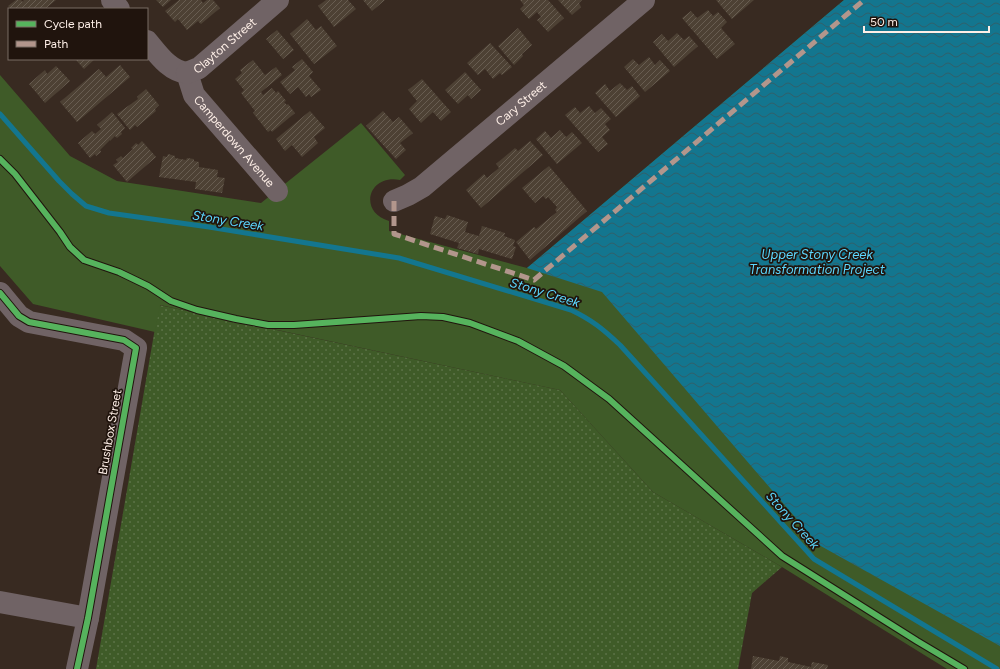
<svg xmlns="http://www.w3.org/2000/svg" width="1000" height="669" font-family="Figtree,sans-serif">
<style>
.grass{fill:url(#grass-dots)}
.park{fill:#3f5b28}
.water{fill:url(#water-waves)}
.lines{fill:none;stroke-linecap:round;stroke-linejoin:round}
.stream{stroke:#13768f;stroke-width:5}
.building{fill:url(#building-hatch)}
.minor{stroke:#706365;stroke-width:22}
.quiet{stroke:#b2968c;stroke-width:5;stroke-dasharray:10 5;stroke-linecap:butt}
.cycleway-casing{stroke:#20140d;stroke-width:8}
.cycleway{stroke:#56b35d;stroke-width:6}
.labels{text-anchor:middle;stroke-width:3.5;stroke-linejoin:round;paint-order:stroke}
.street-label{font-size:12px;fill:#feefe7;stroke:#20140d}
.water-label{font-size:13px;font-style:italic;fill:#5cd8ff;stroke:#20140d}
</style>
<defs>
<pattern id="grass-dots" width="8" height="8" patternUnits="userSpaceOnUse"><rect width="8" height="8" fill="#3f5b28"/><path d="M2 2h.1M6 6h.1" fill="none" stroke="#5c7347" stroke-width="1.8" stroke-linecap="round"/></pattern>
<pattern id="water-waves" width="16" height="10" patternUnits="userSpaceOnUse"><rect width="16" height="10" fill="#13768f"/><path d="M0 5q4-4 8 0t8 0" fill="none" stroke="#305f6a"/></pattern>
<pattern id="building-hatch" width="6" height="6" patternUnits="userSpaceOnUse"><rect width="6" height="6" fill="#4d4134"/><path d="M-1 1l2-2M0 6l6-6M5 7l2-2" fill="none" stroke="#685d51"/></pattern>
</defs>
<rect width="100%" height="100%" fill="#382a21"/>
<path class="grass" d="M159,305L560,390L653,492L782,567L752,593L738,669H96Z"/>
<path class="park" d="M844,0H1000V669H947L782,567L653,492L560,390L160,305L155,332L33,304L0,266V75L70,156L117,181L261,203L361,123L405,175L400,180C368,174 358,212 389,221V231L527,268Z"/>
<path class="water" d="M844,0H1000V646L819,545L602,292L527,268Z"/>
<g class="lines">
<path class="stream" d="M0,114L59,181L72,194L86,206L109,213L209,227L399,258L571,310C592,320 603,329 620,345L814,559L997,669"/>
</g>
<path class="building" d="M16,0H21L23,2L24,0H56L45,9H11L8,6Z
M156,0H171L163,7Z
M179,0H201L203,3L207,0H213L220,8L201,24L198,21L187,30L178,19L175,22L165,11Z
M326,0H348L356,9L334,27L318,6Z
M363,0H385L372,11Z
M520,0H548L564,18L548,32L537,20L541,17L537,12L529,19L520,9L524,5Z
M558,0H582L579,3L581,7L572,15Z
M716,0H754L732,19Z
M708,10L713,16L718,12L727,22L721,28L735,44L717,59L682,18L691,11L697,18Z
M307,19L316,30L321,26L337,46L314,64L290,34Z
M518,28L532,45L522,54L523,56L514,65L498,46Z
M277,30L294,50L283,59L266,39Z
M677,33L684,40L689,36L698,46L674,67L653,42L662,34L668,41Z
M490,43L512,67L502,75L500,73L493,79L485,69L478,75L467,63Z
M649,57L655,65L660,60L670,71L645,92L624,67L633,59L639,65Z
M75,59H95L84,69Z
M302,59L313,72L309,76L321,90L311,97L309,94L306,97L298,87L290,94L280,82L295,70L292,67Z
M253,60L265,75L276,67L282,75L261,92L263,95L272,88L276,93L278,91L286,101L284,102L287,105L288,104L295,113L272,132L271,130L268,132L253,113L255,111L241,93L244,90L235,79L242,73L240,70Z
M120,65L130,77L77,122L60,102L99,69L106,77Z
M56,66L70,81L45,103L29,84L45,70L47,74Z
M465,72L481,90L471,99L468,95L458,104L445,90Z
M422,79L451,112L441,121L433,112L421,123L409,109L417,101L408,90Z
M620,83L627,90L632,86L640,96L616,117L595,93L605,84L610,91Z
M146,89L159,105L155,109L156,111L137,127L135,125L130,130L117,114L138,99L137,97Z
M589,106L595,113L601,108L611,119L605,124L610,130L602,137L608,144L598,152L565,115L575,107L580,113Z
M310,111L325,128L314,137L318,143L302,157L292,145L285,151L276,139Z
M383,111L393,122L399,117L413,133L400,143L406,150L396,159L366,126Z
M112,112L125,128L121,132L122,134L117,138L115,136L110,141V140L100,150L101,152L96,156L95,154L90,158L78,143L92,131L95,134L101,129L97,125Z
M560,130L566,137L572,132L582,143L557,164L536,139L545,131L551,138Z
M142,141L156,157L127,182L113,165L118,162L116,160L121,156L123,158L133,149L131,148L136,143L138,145Z
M530,141L543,155L481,208L466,190L484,174L487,178L499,168L496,164L515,148L518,151Z
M168,154L175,156V158L186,160L187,158L194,159V161L199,162V167L218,170L217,177L225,178L222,193L195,189L196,182L159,177L163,156L167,157Z
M549,166L587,211L530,260L516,242L534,227L536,229L557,212L555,210L557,207L548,197L546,199L543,196L535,203L522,188Z
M447,215L468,222L465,232L479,236L482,226L505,233L504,236L515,240L513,246L516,247L512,259L479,249L478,254L457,248L459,243L430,234L435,216L445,219Z
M753,656L779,661L780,656L788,658V662L811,667L812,662L828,665L827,669H751Z"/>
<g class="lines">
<g class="minor">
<path d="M112,0L119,9"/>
<path id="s1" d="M147,41C158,54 169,71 187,73L194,95L277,191"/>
<path id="s2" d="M187,73L199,68L278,0"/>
<path id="s3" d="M394,201L408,195L422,187L644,0"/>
<path d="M0,293L19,316L29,322L124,340L136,348L88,618L77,669"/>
<path d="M0,602L88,618"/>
</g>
<path class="quiet" d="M394,201V234L534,280L864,0"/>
<g class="cycleway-casing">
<path id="cycleway" d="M0,159L15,174L60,232L70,247L84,260L119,272L148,286L171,301L197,310L236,319L268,325H294L421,316L443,317L470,323L518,341L564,366L609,399L782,556L917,641L964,669
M0,293L19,316L29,322L124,340L136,348L88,618L77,669"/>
</g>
<use href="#cycleway" class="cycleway"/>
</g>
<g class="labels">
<g class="street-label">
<text dy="4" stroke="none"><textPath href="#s2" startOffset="47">Clayton Street</textPath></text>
<text dy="4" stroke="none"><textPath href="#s3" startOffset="161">Cary Street</textPath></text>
<text dy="4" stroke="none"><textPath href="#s1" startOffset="137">Camperdown Avenue</textPath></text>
<text transform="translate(110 432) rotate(-80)" y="4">Brushbox Street</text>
</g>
<g class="water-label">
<text transform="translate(228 220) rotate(9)" y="5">Stony Creek</text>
<text x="817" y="259">Upper Stony Creek<tspan x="817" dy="15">Transformation Project</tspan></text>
<text transform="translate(545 292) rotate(17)" y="5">Stony Creek</text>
<text transform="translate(793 520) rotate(48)" y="5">Stony Creek</text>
</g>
</g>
<rect x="8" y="8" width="140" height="52" fill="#20140d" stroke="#796c64"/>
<rect x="16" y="21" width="20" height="6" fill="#56b35d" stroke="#796c64"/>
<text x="44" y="28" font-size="12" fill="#feefe7">Cycle path</text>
<rect x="16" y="41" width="20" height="6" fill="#b2968c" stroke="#796c64"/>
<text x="44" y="48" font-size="12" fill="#feefe7">Path</text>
<path d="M864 26v6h125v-6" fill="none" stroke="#feefe7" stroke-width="2"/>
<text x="870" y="26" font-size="12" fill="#feefe7" stroke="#20140d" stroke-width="3" paint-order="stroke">50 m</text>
</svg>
